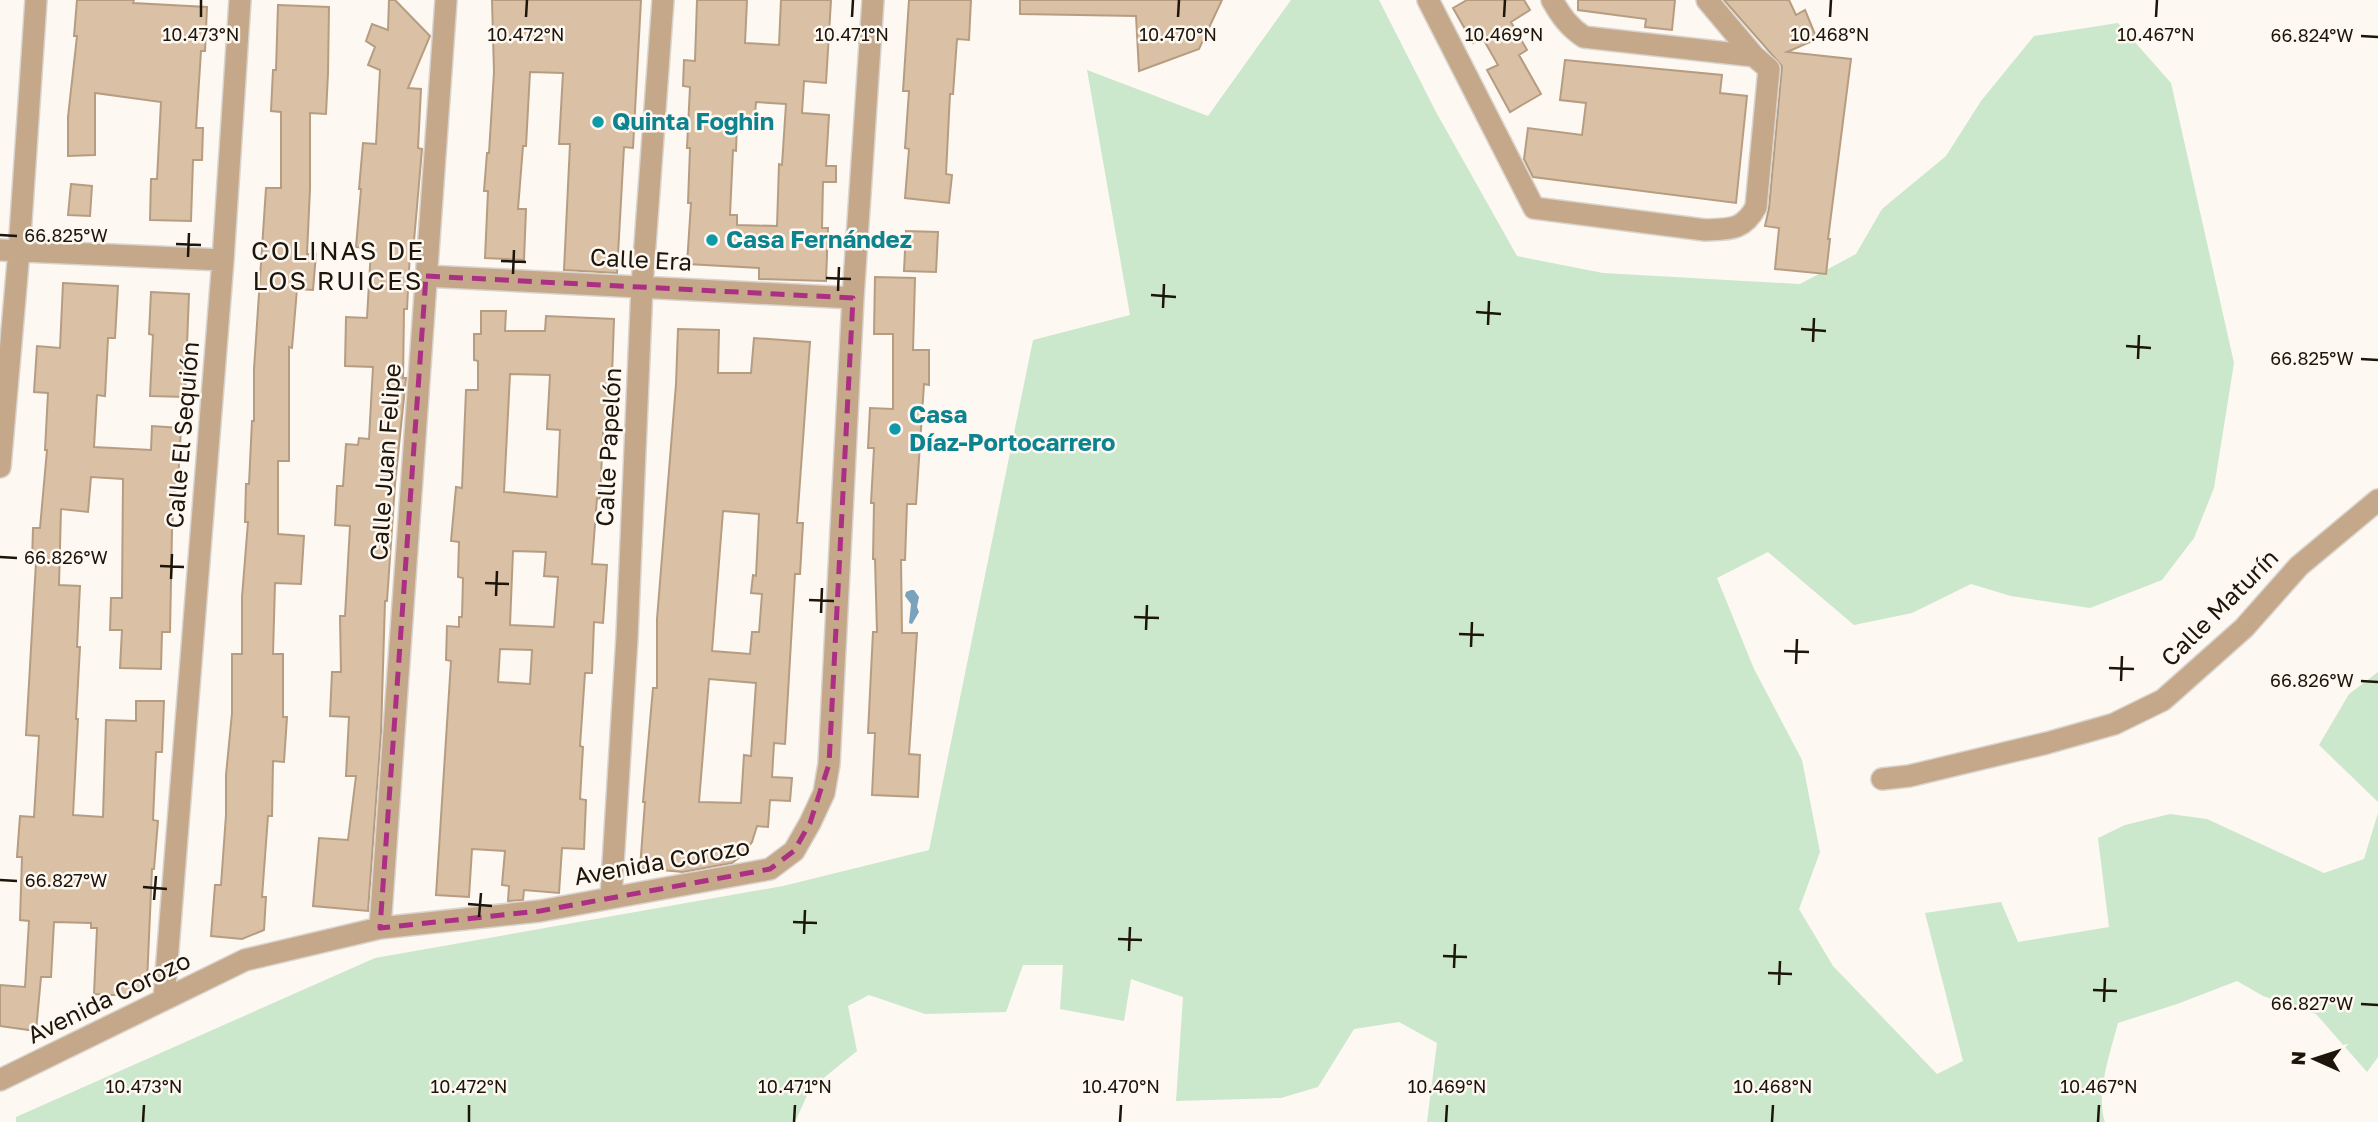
<svg xmlns="http://www.w3.org/2000/svg" width="2378" height="1122" font-family="'Golos Text',sans-serif">
<style>
.green{fill:#cbe7cc}
.water{fill:#7ba2bd}
.building{fill:#dac0a4;stroke:#b69d82;stroke-width:2;fill-rule:evenodd}
.lines{fill:none;stroke-linecap:round;stroke-linejoin:round}
.minor-casing{stroke:#d9d4cd;stroke-width:24}
.minor{stroke:#c5a78a;stroke-width:21}
.marked{fill:none;stroke:#ab3083;stroke-width:5;stroke-dasharray:14 9;stroke-linejoin:round}
.ticks{fill:none;stroke:#1d150a;stroke-width:2.5}
.culture-dot{fill:#0f9aa8;stroke:#fdf8f2;stroke-width:2.5}
.labels{text-anchor:middle;stroke-width:5;stroke-linejoin:round;paint-order:stroke}
.culture-label{font-size:24px;font-weight:bold;fill:#0d838f;stroke:#fdf8f2;text-anchor:start}
.street-label{font-size:24px;fill:#1d150a;stroke:#fdf8f2}
.neighbourhood-label{font-size:26px;letter-spacing:2px;fill:#1d150a;stroke:#fdf8f2}
.ticks-label{font-size:18px;text-anchor:middle;fill:#1d150a;stroke:#fdf8f2;stroke-width:5;stroke-linejoin:round;paint-order:stroke}
</style>
<rect width="100%" height="100%" fill="#fdf8f2"/>
<path class="green" d="M1291,0H1379L1436,112L1517,256L1603,273L1800,284L1856,254L1882,209L1946,156L1981,101L2034,36L2118,23L2171,83L2234,363L2214,488L2194,538L2162,580L2090,608L2011,596L1971,584L1912,613L1854,625L1768,552L1717,578L1754,669L1802,760L1820,852L1799,909L1833,966L1937,1074L1963,1061L1925,913L2001,902L2018,942L2109,927L2098,838L2125,825L2170,814L2207,819L2324,873L2364,859L2378,813V1057L2367,1072L2316,1014L2263,996L2237,981L2177,1004L2118,1023C2111,1050 2095,1095 2105,1122H1427L1437,1043L1399,1022L1354,1029L1318,1087L1281,1098L1176,1101L1183,997L1131,979L1124,1021L1060,1009L1063,965H1023L1006,1012L925,1014L869,995L848,1006L857,1051L810,1089L795,1122H16V1117L375,958L783,886L929,850L1033,340L1130,315L1087,70L1208,116Z
M2378,672V802L2319,745L2349,694Z"/>
<path class="water" d="M911,590H914L919,597L917,607L919,612L912,624L909,623L911,604L905,596L906,592Z"/>
<path class="building" d="M77,0H134L133,3L207,7L205,51H201L196,128H203L202,160H193L191,221L150,220L151,179H157L161,102L95,93V155L68,156V117L77,36H74Z
M389,0H395L430,36L408,88L421,89L418,148L422,149L413,252H410L407,309H404L403,378H406L395,484L387,601H385L381,733L368,911L313,906L319,838L348,840L356,776H346L349,717L330,716L332,672H341L340,616H345L350,526L335,525L337,486H343L346,444L358,445L359,438L369,439L373,367L345,366L346,317L367,318L371,249L356,247L361,189H359L363,143L376,144L380,70L368,65L375,47L366,41L372,24L388,30Z
M492,0H641L633,148L624,147L617,273L564,270L570,144H559L563,73L530,72L526,146H523L518,209H526L524,260L485,258L488,191H484L487,153H489L494,72Z
M697,0H747L745,43L779,45L781,0H831L826,83L804,81L802,113L829,115L826,166H836V182H823L822,228H828L826,281L759,279V268L687,264L691,203H688L690,148H687L690,87L683,86L684,60L695,61ZM756,102L786,104L782,165L779,164L777,226L737,225V215H730L733,150L736,151L737,125L754,126Z
M909,0H971L969,40L957,39L953,94H950L946,174L952,175L949,203L905,198L909,149L905,148L909,91H903Z
M1020,0H1222L1199,49L1139,71L1136,16L1020,14Z
M1467,0H1524L1530,10L1511,22L1527,50L1519,55L1541,94L1510,112L1487,70L1498,65L1482,37L1473,43L1453,8Z
M1578,0H1675L1672,30L1645,27L1646,19L1578,10Z
M1724,0H1789L1796,15L1805,10L1817,39L1787,52L1851,59L1828,239H1830L1826,274L1775,269L1779,228L1765,226L1769,208L1782,66Z
M278,5L329,7L328,73L326,114L310,113V189L307,254H316L313,290L297,289L292,348L289,347V461H278V534L304,536L301,584L275,583L273,654H283V717H287L284,762L273,761L272,816H268L262,897H266L264,930L242,939L211,936L215,885H221L226,815V775L232,713V654H242V597L248,522H245L246,484H249L252,421H254V369L266,188H281V112L271,111L273,70H276Z
M1565,60L1722,75L1720,93L1747,96L1736,203L1533,177L1524,159L1528,128L1582,135L1586,103L1560,100Z
M71,184L92,186L90,216L68,215Z
M906,231L938,232L936,272L904,271Z
M875,277L915,278L913,350H929V385L924,384L916,504H907L905,560H901L902,633H917L909,754L920,755L918,797L872,795L875,733H868L873,632H877L875,559H873L874,503H871L874,448H868L870,408L893,409V334H874Z
M63,283L118,286L115,338H108L105,396L97,395L94,447L151,450L152,426L181,428L178,482L175,481L172,531L170,632H162L161,669L120,668L122,630H110L111,598H122L123,479L91,477L88,512L61,509L59,585L80,586L77,647H80L76,719H78L73,815L103,817L106,720L136,721V701H164L162,752H156L153,820L158,821L154,869H152L147,982H141V988L132,987V996L94,994L97,928H91V923L54,922L51,977H41L36,1031L0,1026V985L25,987L29,921L20,920L22,857H17L20,816L34,817L39,736L26,735L36,562H32L33,528H40L47,450H45L48,393L34,392L37,346L60,348Z
M151,292L189,294L185,397L150,396L153,335L149,334Z
M481,311H506L505,331H545L546,316L614,319L610,433L603,432L600,499L597,498L592,564L607,565L603,623L594,622L592,673H585L580,746L583,747L580,799L586,800L584,849L562,848L559,893L524,890L523,900L508,901L509,886L502,885L505,851L472,849L469,897L436,895L451,661L446,660L447,626L459,627V617H462L463,578L458,577L459,542L451,541L456,487L462,488L466,390H478V361L474,360V334H481ZM510,374L550,375L547,429L560,430L557,497L504,492ZM513,551L546,552L544,576L558,577L554,627L510,625ZM500,649L532,650L530,684L498,682Z
M678,329L719,330L718,373H751L754,338L810,342L797,523H803L800,574H795L785,744L774,743L772,777L792,778L790,801L770,800L768,827L757,826L752,842L741,856L732,863L683,872L640,868L645,802H643L653,688H657V619L676,384ZM723,511L759,514L756,576L753,575L751,593L762,594L759,632H752L750,654L712,651ZM709,679L756,683L751,756L744,755L741,803L699,802Z"/>
<g class="lines">
<g class="minor-casing">
<path id="minor" d="M1428,0L1534,208L1705,230C1729,229 1743,231 1756,207L1769,69L1754,56L1707,0
M1552,0C1561,16 1569,27 1584,37L1754,56
M0,250L223,260
M426,276L853,298
M0,467L19,251L36,0
M1882,779L1909,776L2047,743L2114,724L2163,700L2244,628L2299,566L2378,500
M611,897L627,637L642,286L663,0
M380,928L446,0
M164,999L223,260L240,0
M0,1080L245,960L380,928L540,911L770,869L794,851L810,823L824,793L829,764L853,298L873,0"/>
</g>
<use href="#minor" class="minor"/>
</g>
<path class="marked" d="M426,276L853,298L829,764L810,823L794,851L770,869L540,911L380,928Z"/>
<path class="ticks" d="M201,17V0M526,17L527,0M852,17L853,0M1178,17L1179,0M1504,17L1505,0M1830,17L1831,0M2156,17L2157,0M2361,36L2378,37M0,235L17,236M176,244L201,245M188,257L189,233M501,261L526,262M513,274L514,250M826,278L851,279M838,291L839,267M1151,295L1176,297M1163,308L1164,284M1476,312L1501,314M1488,325L1489,301M1801,329L1826,331M1813,342L1814,318M2126,346L2151,348M2138,359L2139,335M2361,359L2378,360M0,557L17,558M160,566L184,567M171,579L172,554M485,583L509,584M496,596L497,571M809,600L834,601M821,613L822,588M1134,617L1159,618M1146,630L1147,605M1459,634L1484,635M1471,647L1472,622M1784,651L1809,652M1796,664L1797,639M2109,668L2134,669M2121,681L2122,656M2361,681L2378,682M0,880L17,881M143,887L167,889M154,900L156,876M468,904L492,906M479,917L481,893M793,922L817,923M804,934L805,910M1118,939L1142,940M1129,951L1130,927M1443,956L1467,957M1454,968L1455,944M1768,973L1792,974M1779,985L1780,961M2093,990L2117,991M2104,1002L2105,978M2361,1004L2378,1005M143,1122L144,1105M469,1122V1105M794,1122L795,1105M1120,1122L1121,1105M1446,1122L1447,1105M1772,1122L1773,1105M2098,1122L2099,1105"/>
<g class="culture-dot">
<circle cx="598" cy="122" r="7"/>
<circle cx="712" cy="240" r="7"/>
<circle cx="895" cy="429" r="7"/>
</g>
<g class="labels">
<g class="culture-label">
<text x="612" y="130">Quinta Foghin</text>
<text x="726" y="248">Casa Fernández</text>
<text x="909" y="423">Casa<tspan x="909" dy="28">Díaz-Portocarrero</tspan></text>
</g>
<g class="street-label">
<text transform="translate(641 260) rotate(3)" y="8">Calle Era</text>
<text transform="translate(183 435) rotate(-85)" y="8">Calle El Sequión</text>
<text transform="translate(609 447) rotate(-87)" y="8">Calle Papelón</text>
<text transform="translate(386 462) rotate(-86)" y="8">Calle Juan Felipe</text>
<text transform="translate(2220 608) rotate(-45)" y="8">Calle Maturín</text>
<text transform="translate(662 862) rotate(-10)" y="8">Avenida Corozo</text>
<text transform="translate(109 998) rotate(-26)" y="8">Avenida Corozo</text>
</g>
<g class="neighbourhood-label">
<text x="338" y="260">COLINAS DE<tspan x="338" dy="30">LOS RUICES</tspan></text>
</g>
</g>
<g class="ticks-label">
<text x="201" y="41">10.473°N</text>
<text x="526" y="41">10.472°N</text>
<text x="852" y="41">10.471°N</text>
<text x="1178" y="41">10.470°N</text>
<text x="1504" y="41">10.469°N</text>
<text x="1830" y="41">10.468°N</text>
<text x="2156" y="41">10.467°N</text>
<text x="2312" y="42">66.824°W</text>
<text x="66" y="242">66.825°W</text>
<text x="2312" y="365">66.825°W</text>
<text x="66" y="564">66.826°W</text>
<text x="2312" y="687">66.826°W</text>
<text x="66" y="887">66.827°W</text>
<text x="2312" y="1010">66.827°W</text>
<text x="144" y="1093">10.473°N</text>
<text x="469" y="1093">10.472°N</text>
<text x="795" y="1093">10.471°N</text>
<text x="1121" y="1093">10.470°N</text>
<text x="1447" y="1093">10.469°N</text>
<text x="1773" y="1093">10.468°N</text>
<text x="2099" y="1093">10.467°N</text>
</g>
<g transform="translate(2315 1059) rotate(273)" stroke="#fdf8f2" stroke-width="5" paint-order="stroke">
<path d="M0-5L12 26L0 18L-12 26Z" fill="#1d150a"/>
<text y="-10" font-size="19" font-weight="bold" text-anchor="middle" fill="#1d150a">N</text>
</g>
</svg>
